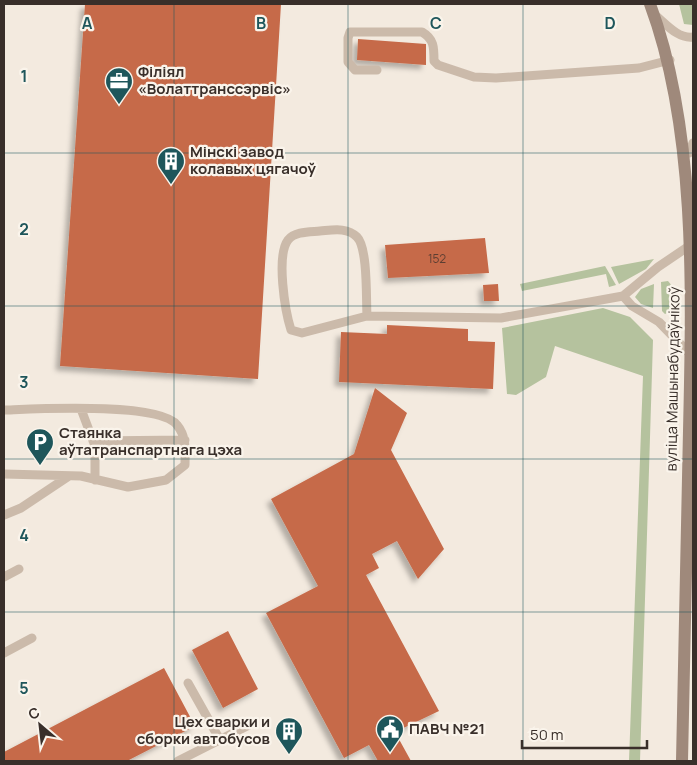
<svg xmlns="http://www.w3.org/2000/svg" width="697" height="765" font-family="Manrope,sans-serif">
<style>
.green{fill:#b5c29e}
.building{fill:#c66a49;filter:url(#shadow)}
.lines{fill:none;stroke-linecap:round;stroke-linejoin:round}
.service{stroke:#cbbaaa;stroke-width:9}
.secondary{stroke:#9f897b;stroke-width:12}
.grid{fill:none;stroke:#1e565b;stroke-width:1;stroke-opacity:0.55}
.labels{text-anchor:middle;stroke-width:4.5;stroke-linejoin:round;paint-order:stroke}
.number-label{font-size:12px;fill:#5c3e32}
.poi-label{font-size:15px;font-weight:bold;fill:#392f2a;stroke:#faf4eb;text-anchor:start}
.street-label{font-size:15px;fill:#392f2a;stroke:#faf4eb}
.grid-label{font-size:16px;text-anchor:middle;font-weight:bold;fill:#1e565b;stroke:#faf4eb;stroke-width:4.5;stroke-linejoin:round;paint-order:stroke}
</style>
<defs>
<filter id="shadow"><feDropShadow dx="-4.5" dy="4.5" stdDeviation="2.5" flood-color="#0004"/></filter>
</defs>
<rect width="100%" height="100%" fill="#f3eadf"/>
<path class="green" d="M679,4H693V25L684,24Z
M654,259L646,269L619,284L611,267Z
M605,266L616,285L609,287L606,274L522,291L520,284Z
M668,281L673,287L674,310L665,314L662,311L661,282Z
M654,284L653,308L641,304L635,297L641,289Z
M603,308L630,317L653,340L640,761H629L643,376L555,346L546,377L516,395L507,394L502,328Z"/>
<path class="building" d="M85,4H281L258,379L60,366Z
M358,39L426,44V65L357,60Z
M485,238L489,273L388,278L385,245Z
M498,284L499,301H484L483,285Z
M387,325L468,329V341L495,342L493,389L339,382L341,332L387,334Z
M375,388L407,413L391,450L444,549L418,579L397,541L372,554L379,568L366,575L439,711L395,732L411,761H378L369,745L344,758L266,613L318,586L271,499L354,454Z
M228,631L258,689L223,708L192,650Z
M164,668L195,726L127,761H4V752Z"/>
<g class="lines">
<path class="service" d="M655,15C666,24 678,39 693,37
M377,70H355L348,62V38L350,32H422C434,39 434,47 434,61L438,65L474,77L496,78L639,68L670,60
M689,153L693,143
M623,296L658,267L692,244
M367,316C366,299 368,248 357,237C347,227 333,230 320,231C311,232 295,231 288,240C276,256 285,311 291,330L302,333L367,316L501,318L623,296L632,306L659,322L691,355
M81,409L95,446V480
M4,410C35,409 159,402 177,425C187,437 185,451 185,465L166,480L128,487L81,476L4,474
M93,441L185,440
M4,515L21,508L69,476
M4,577L19,569
M4,653L32,638
M188,683L220,740
M178,761L249,725"/>
<path class="secondary" d="M650,4C697,130 692,295 689,431C686,541 684,651 682,761"/>
</g>
<path class="grid" d="M174,4V761M348,4V761M523,4V761M4,153H693M4,306H693M4,459H693M4,612H693"/>
<defs>
<g id="office-pin" transform="scale(1.4375)"><path d="M0 17L-7.5 6A9.5 9.5 0 1 1 7.5 6Z" fill="#1e565b" stroke="#faf4eb"/><path d="M-6-3h4V-5.5h4V-3h4V5H-6ZM-1-4.5V-3h2v-1.5ZM-6 0V1H6V0Z" fill="#fff"/></g>
<g id="building-pin" transform="scale(1.4375)"><path d="M0 17L-7.5 6A9.5 9.5 0 1 1 7.5 6Z" fill="#1e565b" stroke="#faf4eb"/><path d="M-4-6H4V6H1V3H-1V6H-4ZM-2.5-4.3h1.7v1.8h-1.7ZM.8-4.3h1.7v1.8H.8ZM-2.5-1h1.7V.8h-1.7ZM.8-1h1.7V.8H.8Z" fill="#fff"/></g>
<g id="parking-pin" transform="scale(1.4375)"><path d="M0 17L-7.5 6A9.5 9.5 0 1 1 7.5 6Z" fill="#1e565b" stroke="#faf4eb"/><path d="M-3.5-5.5H1a3.5 3.5 0 0 1 0 7H-1V5.5H-3.5ZM-1-3.4V-.6H.8a1.4 1.4 0 0 0 0-2.8Z" fill="#fff"/></g>
<g id="civic-pin" transform="scale(1.4375)"><path d="M0 17L-7.5 6A9.5 9.5 0 1 1 7.5 6Z" fill="#1e565b" stroke="#faf4eb"/><path d="M-.6-6.5H3V-4.5H.6V-3L4-1V1h2V6H-6V1h2V-1L-.6-3ZM-1.2 2.5V6h2.4V2.5Z" fill="#fff"/></g>
</defs>
<g fill-rule="evenodd">
<use href="#office-pin" x="119" y="81"/>
<use href="#building-pin" x="171" y="161"/>
<use href="#parking-pin" x="40" y="442"/>
<use href="#civic-pin" x="390" y="729"/>
<use href="#building-pin" x="289" y="731"/>
</g>
<g class="labels">
<g class="number-label">
<text x="437" y="263">152</text>
</g>
<g class="poi-label">
<text x="138" y="77">Філіял<tspan x="138" dy="17">«Волаттранссэрвіс»</tspan></text>
<text x="190" y="157">Мінскі завод<tspan x="190" dy="17">колавых цягачоў</tspan></text>
<text x="59" y="438">Стаянка<tspan x="59" dy="17">аўтатранспартнага цэха</tspan></text>
<text x="270" y="727" text-anchor="end">Цех сварки и<tspan x="270" dy="17">сборки автобусов</tspan></text>
<text x="409" y="734">ПАВЧ №21</text>
</g>
<g class="street-label">
<text transform="translate(673 379) rotate(-89)" y="5">вуліца Машынабудаўнікоў</text>
</g>
</g>
<g class="grid-label">
<text x="87" y="29">A</text>
<text x="261" y="29">B</text>
<text x="436" y="29">C</text>
<text x="610" y="29">D</text>
<text x="24" y="82">1</text>
<text x="24" y="235">2</text>
<text x="24" y="388">3</text>
<text x="24" y="541">4</text>
<text x="24" y="694">5</text>
</g>
<rect width="697" height="765" fill="none" stroke="#392f2a" stroke-width="10"/>
<g transform="translate(40 725) rotate(332)" stroke="#faf4eb" stroke-width="4" paint-order="stroke">
<path d="M0-4L9 19L0 12L-9 19Z" fill="#392f2a"/>
<text y="-8" font-size="14" font-weight="bold" text-anchor="middle" fill="#392f2a">С</text>
</g>
<path d="M522 740v8h125v-8" fill="none" stroke="#392f2a" stroke-width="2.5"/>
<text x="530" y="740" font-size="15" fill="#392f2a" stroke="#faf4eb" stroke-width="4" paint-order="stroke">50 m</text>
</svg>
